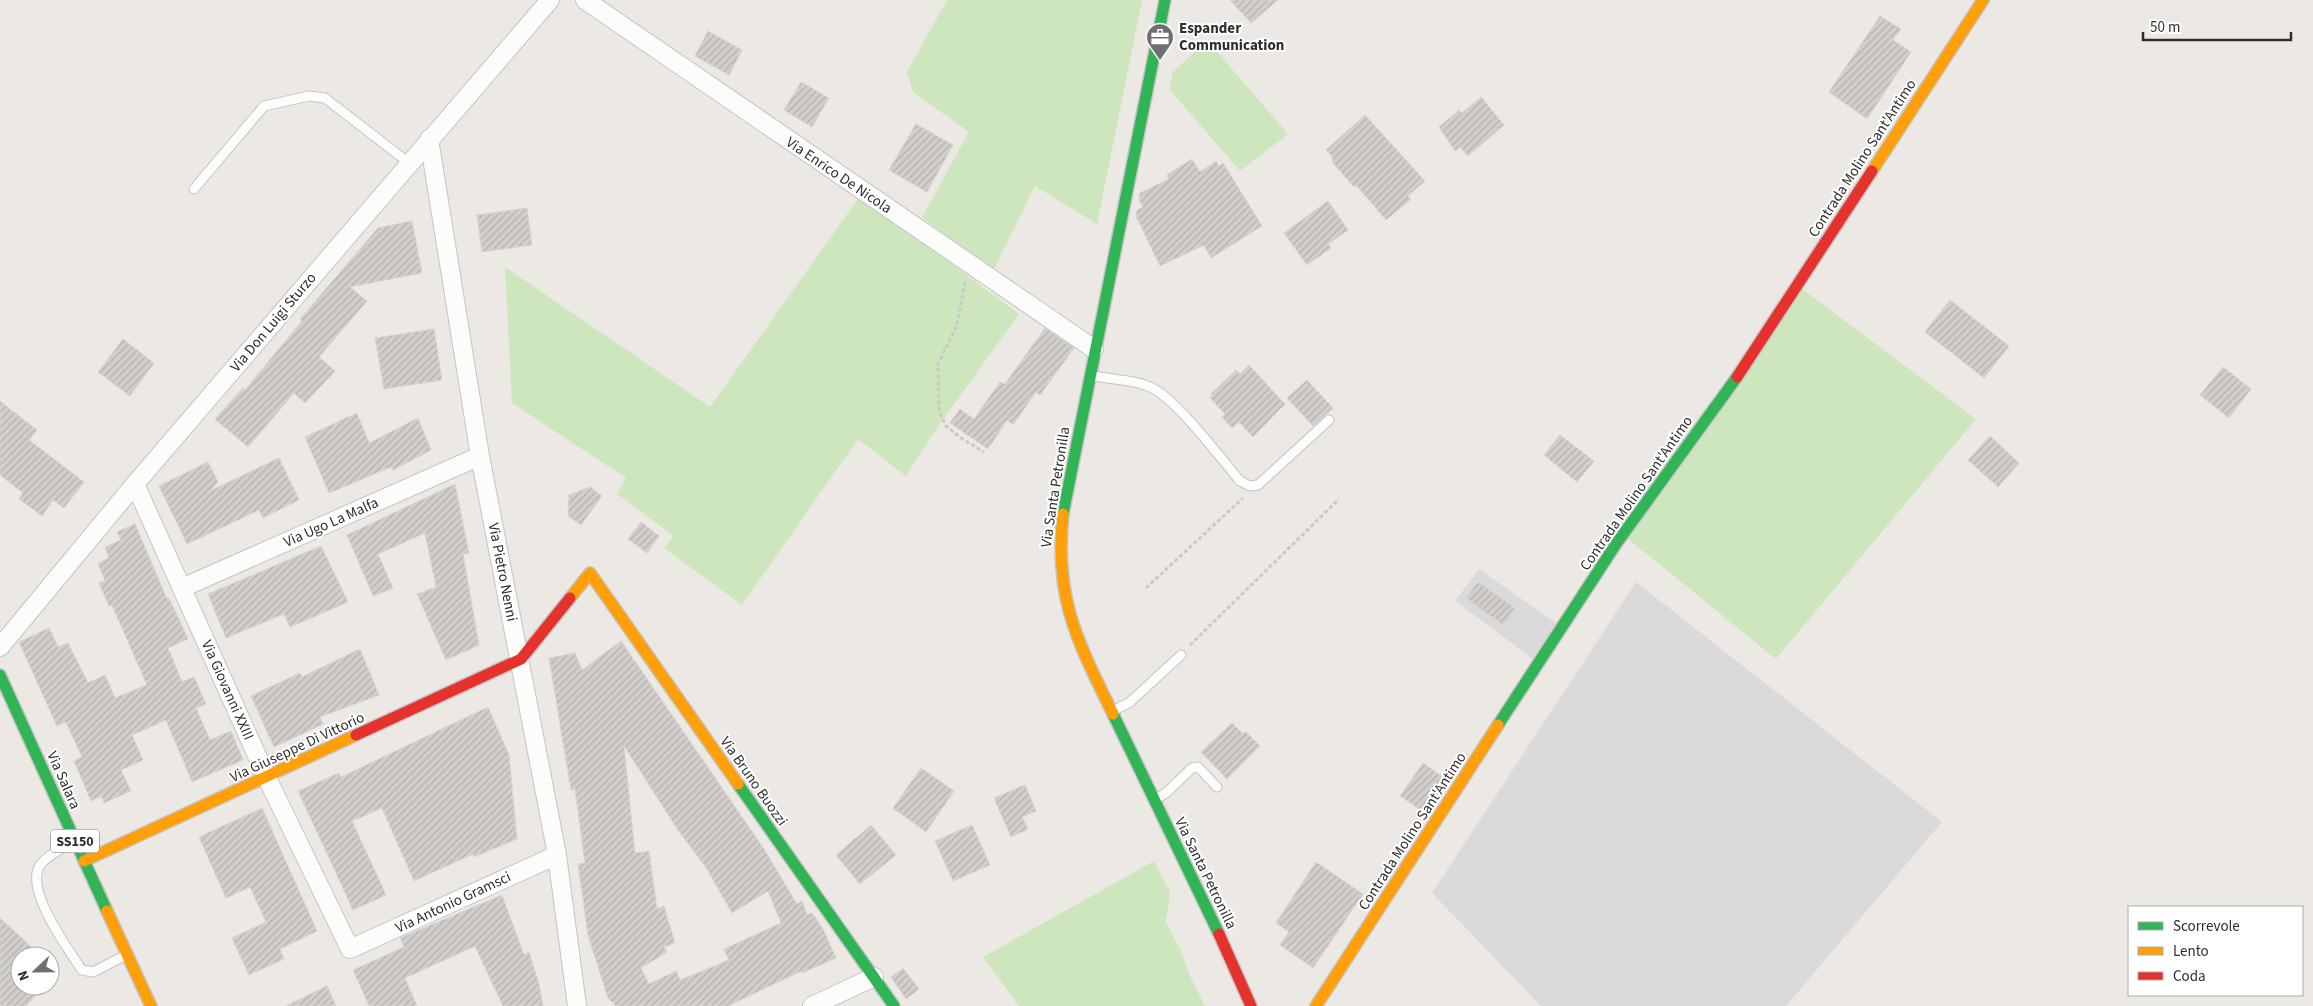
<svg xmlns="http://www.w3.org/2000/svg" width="2313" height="1006" font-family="'Source Sans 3',sans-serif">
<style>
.industrial{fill:#dcd9db}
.grass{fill:#cee6be}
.building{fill:url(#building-hatch);stroke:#d7d4d0;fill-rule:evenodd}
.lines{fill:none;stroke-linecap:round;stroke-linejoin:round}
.lane-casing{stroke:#c5c4c5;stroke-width:11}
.street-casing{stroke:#c5c4c5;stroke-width:20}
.fast-casing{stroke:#c5c4c5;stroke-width:14}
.slow-casing{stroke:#c5c4c5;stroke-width:14}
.jam-casing{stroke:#c5c4c5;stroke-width:14}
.path{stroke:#c9c9c8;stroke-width:3;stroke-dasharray:4 2.5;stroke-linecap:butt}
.lane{stroke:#fcfcfb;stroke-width:9}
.street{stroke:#fcfcfb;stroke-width:18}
.fast{stroke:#30b455;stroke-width:11}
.slow{stroke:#ff9f0a;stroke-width:11}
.jam{stroke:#e5322d;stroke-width:11}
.labels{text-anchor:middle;stroke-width:4;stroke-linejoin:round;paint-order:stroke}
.shield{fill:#fff;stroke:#6d6d6d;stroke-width:1}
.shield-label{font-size:14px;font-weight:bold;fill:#2e2e2e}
.poi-label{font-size:15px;font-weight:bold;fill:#2e2e2e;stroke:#fff;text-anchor:start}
.street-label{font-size:15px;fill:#2e2e2e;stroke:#fff}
</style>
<defs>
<pattern id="building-hatch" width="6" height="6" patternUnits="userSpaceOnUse" patternTransform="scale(1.25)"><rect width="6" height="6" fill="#d1cecb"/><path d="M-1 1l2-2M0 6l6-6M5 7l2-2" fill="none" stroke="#b4b1af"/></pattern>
</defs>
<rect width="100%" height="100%" fill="#ece8e4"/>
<path class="industrial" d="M1479,569L1556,623L1533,659L1455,601Z
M1636,582L1942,822L1786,1006H1541L1432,893Z"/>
<path class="grass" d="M947,0H1142L1097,224L1035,186L993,271L922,217L969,132L913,92L907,72Z
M1207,40L1288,134L1240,171L1170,90L1172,73Z
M860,196L1019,314L932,435L906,476L858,439L742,605L664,548L674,536L617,494L626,478L512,403L505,267L710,407Z
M1802,289L1976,419L1776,659L1627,538Z
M1154,861L1170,892L1166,922L1181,951L1190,976L1205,1006H1019L983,957Z"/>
<path class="building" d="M1230,0H1278L1251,23Z
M1880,16L1901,29L1893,40L1911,52L1867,119L1829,92Z
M708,31L742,50L729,75L695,56Z
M801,82L829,98L812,127L784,110Z
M1481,97L1504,125L1468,156L1460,147L1455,151L1439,127L1459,110L1462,113Z
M1365,115L1425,181L1408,196L1411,199L1386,220L1356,185L1354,187L1333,163L1332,156L1326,150Z
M916,124L953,145L927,192L889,170Z
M1192,159L1200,172L1216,161L1219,166L1223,163L1262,226L1211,258L1204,245L1160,266L1136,216L1137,210L1143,207L1139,200L1140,193L1169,179L1167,175Z
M1328,201L1348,230L1328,244L1331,248L1307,265L1284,233Z
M527,208L532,245L482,252L477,215Z
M412,221L422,273L350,287L367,301L319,357L335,371L305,403L294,393L248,447L215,419L243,388L245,390L302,321L300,319L378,228Z
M1950,300L2009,346L1984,378L1925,332Z
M1045,328L1074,348L1040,395L1036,392L1013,425L1007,420L988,449L950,423L960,409L974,419L1000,382L1005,384Z
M434,329L442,380L384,389L375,338Z
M123,339L154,363L130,396L98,372Z
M1249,365L1285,404L1253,437L1239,422L1232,428L1222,417L1225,414L1210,398L1213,395L1211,394L1236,370L1240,374Z
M2223,367L2251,389L2229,418L2200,395Z
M1307,380L1333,408L1313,426L1287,398Z
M0,401L37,430L29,440L84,482L64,508L53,500L42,516L19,499L23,493L0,475Z
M357,413L369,443L418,418L431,450L393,470L391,467L329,493L305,437Z
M1560,435L1594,461L1577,482L1544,455Z
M1990,436L2019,463L1998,487L1968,460Z
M279,458L299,500L263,518L259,510L187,544L159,486L208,462L218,482L210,491Z
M455,484L469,553L463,554L479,645L446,660L417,594L436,587L425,533L378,554L393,588L373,596L347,535Z
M590,487L602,496L581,525L568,516L569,495Z
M641,522L659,536L647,553L628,539Z
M135,524L167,599L169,598L188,639L168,648L182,682L194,677L206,704L196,708L210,740L231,731L243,760L192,782L166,720L132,735L143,760L121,770L131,791L104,803L101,796L91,801L74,761L82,757L66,722L57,726L19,642L49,628L58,647L68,643L88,683L105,675L115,698L147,685L112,605L109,606L99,583L105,580L98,563L109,558L105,547L121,540L117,532Z
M321,546L348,602L290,627L284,614L226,638L208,594Z
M1478,582L1515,608L1503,625L1466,598Z
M621,641L764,849L797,904L802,901L807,915L812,913L823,929L836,958L802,973L801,971L728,1006H616L608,998L588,935L578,864L585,863L575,789L571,790L549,658L575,653L582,670ZM624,746L678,830L707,869L732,913L768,891L781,923L724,949L729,960L680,980L676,971L649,984L641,968L667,952L664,947L675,943L664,906L657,909L649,851L635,853Z
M360,649L379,695L320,717L323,724L274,747L251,696L300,673L302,677Z
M488,707L509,755L517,839L474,857L473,854L414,881L382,808L352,821L386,895L353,910L298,791L339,773L341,777Z
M1232,723L1243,734L1246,732L1260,746L1227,779L1201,752Z
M1423,763L1447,780L1425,813L1400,796Z
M921,768L954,791L926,832L893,808Z
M1025,785L1036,811L1022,817L1028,829L1011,837L994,798Z
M262,808L317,931L280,949L284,959L249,975L232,938L266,922L250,887L226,898L199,837Z
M871,825L896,855L860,884L836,855Z
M972,825L990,865L953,881L935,841Z
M1316,862L1363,894L1313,968L1280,945L1289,932L1276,923Z
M502,895L524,955L529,952L539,984L543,1006H503L475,946L405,978L417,1006H369L353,970L404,947L400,938Z
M0,918L41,956H20V986H44L26,1006H0Z
M903,968L919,989L906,999L891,977Z
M327,986L336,1006H286Z"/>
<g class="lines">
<g class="lane-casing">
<path id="lane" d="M194,189L264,106L309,96L325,98L409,163
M1090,375C1110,380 1136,379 1154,389C1179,403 1220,457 1240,481L1250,486L1258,485L1329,420
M1111,712L1130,702L1181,655
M1156,799L1166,793L1192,768L1198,767L1217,787
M73,842C63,848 45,856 39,867C26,892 68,949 82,970L93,972L124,956"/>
</g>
<g class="street-casing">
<path id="street" d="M585,0L1094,349
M429,139L480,456L557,855L577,1006
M135,484L267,778L350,949L557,855
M182,588L480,456
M0,647L135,484L550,0
M812,1006L874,977"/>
</g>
<g class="fast-casing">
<path id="fast" d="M1063,514L1165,0
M0,675L107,911
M1113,714L1219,934
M1498,725L1616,544L1737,377
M738,784L894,1006"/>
</g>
<g class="slow-casing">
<path id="slow" d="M1872,171L1983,0
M1063,514C1054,598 1077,640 1113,714
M570,598L590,573L738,784
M84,861L356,735
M107,911L151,1006
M1316,1006L1498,725"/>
</g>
<g class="jam-casing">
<path id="jam" d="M1737,377L1872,171
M356,735L521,659L570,598
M1219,934L1251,1006"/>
</g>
<path class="path" d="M965,282L957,325L938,364L939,411L946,426L961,438L984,452
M1146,588L1243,498
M1190,645L1339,499"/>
<use href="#lane" class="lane"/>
<use href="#street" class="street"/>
<use href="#fast" class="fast"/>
<use href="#slow" class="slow"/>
<use href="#jam" class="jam"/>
</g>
<defs>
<g id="office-pin" transform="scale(1.4375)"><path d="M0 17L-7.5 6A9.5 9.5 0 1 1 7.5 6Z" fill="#706f6e" stroke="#fff"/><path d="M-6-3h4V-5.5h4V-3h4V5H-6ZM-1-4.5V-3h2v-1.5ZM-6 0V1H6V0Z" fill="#fff"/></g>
</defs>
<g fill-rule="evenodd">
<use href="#office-pin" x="1160" y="37"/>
</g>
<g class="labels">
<rect class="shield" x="51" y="829.5" width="48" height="23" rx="4"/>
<g class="shield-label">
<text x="75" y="846">SS150</text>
</g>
<g class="poi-label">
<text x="1179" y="33">Espander<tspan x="1179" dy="17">Communication</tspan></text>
</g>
<g class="street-label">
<text transform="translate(1862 158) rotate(-57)" y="5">Contrada Molino Sant'Antimo</text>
<text transform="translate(839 175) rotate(34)" y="5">Via Enrico De Nicola</text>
<text transform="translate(273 322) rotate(-50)" y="5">Via Don Luigi Sturzo</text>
<text transform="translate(1055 487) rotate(-81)" y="5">Via Santa Petronilla</text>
<text transform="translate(1636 493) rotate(-55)" y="5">Contrada Molino Sant'Antimo</text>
<text transform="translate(331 522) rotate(-24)" y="5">Via Ugo La Malfa</text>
<text transform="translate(503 572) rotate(79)" y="5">Via Pietro Nenni</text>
<text transform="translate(228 690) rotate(66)" y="5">Via Giovanni XXIII</text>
<text transform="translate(297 747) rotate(-25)" y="5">Via Giuseppe Di Vittorio</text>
<text transform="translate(64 780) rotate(66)" y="5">Via Salara</text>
<text transform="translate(754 781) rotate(55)" y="5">Via Bruno Buozzi</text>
<text transform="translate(1412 831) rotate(-57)" y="5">Contrada Molino Sant'Antimo</text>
<text transform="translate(1206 873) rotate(64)" y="5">Via Santa Petronilla</text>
<text transform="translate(453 902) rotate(-25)" y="5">Via Antonio Gramsci</text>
</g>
</g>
<rect x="2128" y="906" width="175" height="90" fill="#ffffff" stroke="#ababab"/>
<rect x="2138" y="922" width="25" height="8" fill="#30b455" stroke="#ababab"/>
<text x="2173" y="931" font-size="15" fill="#2e2e2e">Scorrevole</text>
<rect x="2138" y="947" width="25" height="8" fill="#ff9f0a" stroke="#ababab"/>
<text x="2173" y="956" font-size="15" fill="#2e2e2e">Lento</text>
<rect x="2138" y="972" width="25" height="8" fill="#e5322d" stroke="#ababab"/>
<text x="2173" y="981" font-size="15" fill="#2e2e2e">Coda</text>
<g transform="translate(35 971) rotate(248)"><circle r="24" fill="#ffffff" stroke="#ababab"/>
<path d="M0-4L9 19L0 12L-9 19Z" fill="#706f6e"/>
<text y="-8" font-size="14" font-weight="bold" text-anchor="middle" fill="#2e2e2e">N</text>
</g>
<path d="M2143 32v8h148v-8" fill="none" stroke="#2e2e2e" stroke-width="2.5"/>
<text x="2150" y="32" font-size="15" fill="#2e2e2e" stroke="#ffffff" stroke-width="4" paint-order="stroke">50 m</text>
</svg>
